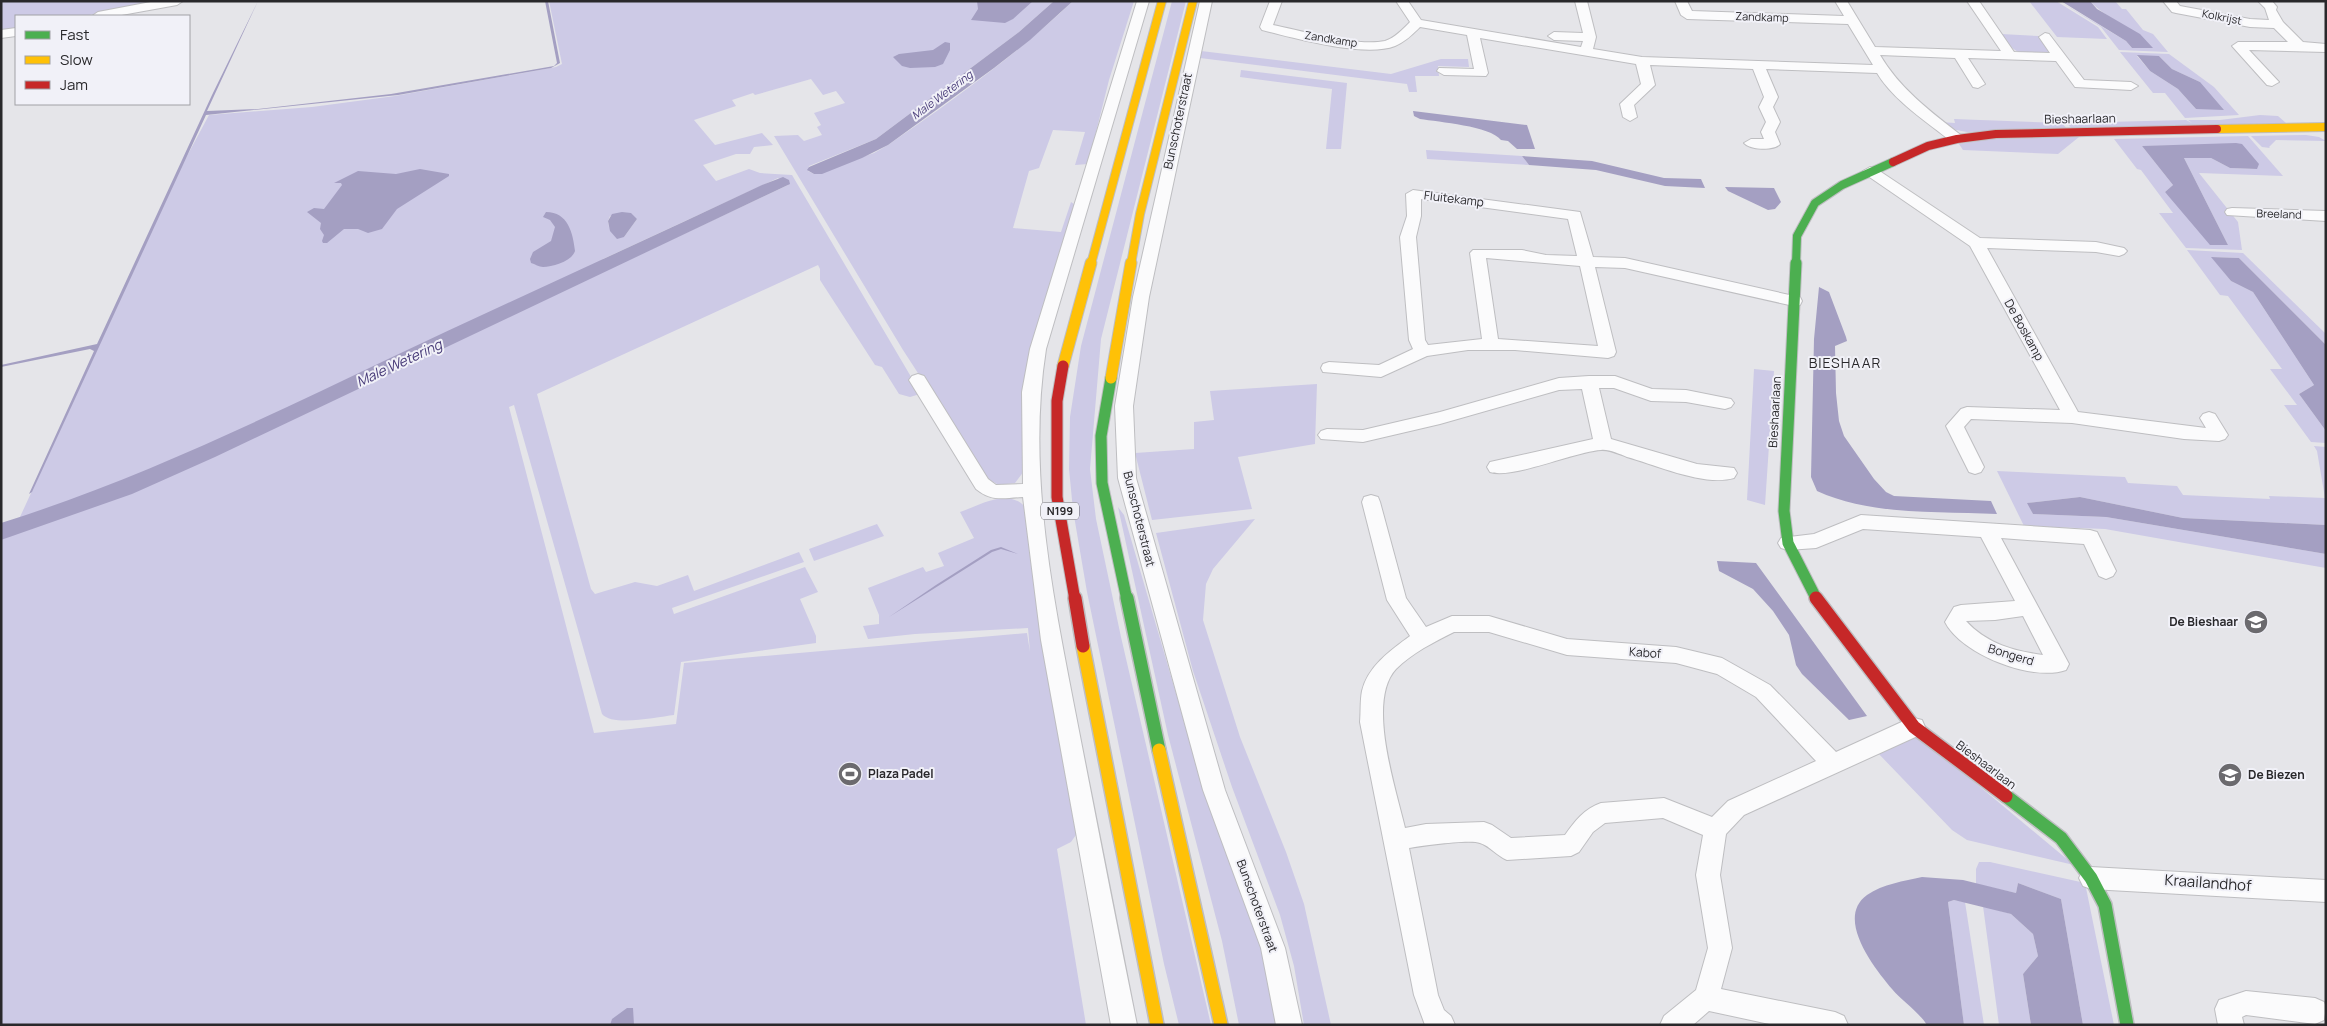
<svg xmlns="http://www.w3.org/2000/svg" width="2327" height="1026" font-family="Manrope,sans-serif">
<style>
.green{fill:#cdcae6;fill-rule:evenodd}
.water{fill:#a49fc2}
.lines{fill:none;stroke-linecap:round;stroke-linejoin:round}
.street-casing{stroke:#bebec1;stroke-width:2}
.fast-far2-casing{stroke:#bebec1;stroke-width:10}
.fast-far1-casing{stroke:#bebec1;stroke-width:13}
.fast-casing{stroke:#bebec1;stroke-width:16}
.slow-far2-casing{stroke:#bebec1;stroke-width:10}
.slow-far1-casing{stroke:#bebec1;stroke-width:13}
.slow-casing{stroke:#bebec1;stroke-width:16}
.jam-far2-casing{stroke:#bebec1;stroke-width:10}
.jam-far1-casing{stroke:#bebec1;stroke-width:13}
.jam-casing{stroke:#bebec1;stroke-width:16}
.street{fill:#fbfbfc;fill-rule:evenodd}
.fast-far2{stroke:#4caf50;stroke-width:8}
.fast-far1{stroke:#4caf50;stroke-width:11}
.fast{stroke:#4caf50;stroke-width:13}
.slow-far2{stroke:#ffc107;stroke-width:8}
.slow-far1{stroke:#ffc107;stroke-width:11}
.slow{stroke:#ffc107;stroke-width:13}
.jam-far2{stroke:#c62828;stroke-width:8}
.jam-far1{stroke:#c62828;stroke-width:11}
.jam{stroke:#c62828;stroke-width:13}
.labels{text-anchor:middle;stroke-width:4;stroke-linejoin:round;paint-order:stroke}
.far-street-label{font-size:11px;fill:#29282b;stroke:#f1f1f8}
.far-water-label{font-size:11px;font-style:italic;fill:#453876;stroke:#f1f1f8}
.shield{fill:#f1f1f8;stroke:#656468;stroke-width:1}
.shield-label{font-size:11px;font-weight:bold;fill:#29282b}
.street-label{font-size:12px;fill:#29282b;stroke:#f1f1f8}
.poi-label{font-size:12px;font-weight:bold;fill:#29282b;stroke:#f1f1f8;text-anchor:start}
.water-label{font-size:14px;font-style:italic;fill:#453876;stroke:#f1f1f8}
.neighbourhood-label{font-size:14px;letter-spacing:1px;fill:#29282b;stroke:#f1f1f8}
.near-street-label{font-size:15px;fill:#29282b;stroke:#f1f1f8}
</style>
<rect width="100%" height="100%" fill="#e5e5e9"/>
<path class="green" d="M1,1H161L84,16H16V29L1,31Z
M549,1H1054L1019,32L876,139L809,166L808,171L814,174L874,153L888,145C952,101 1016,55 1073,1H1134L1109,80L1088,164L1075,165L1085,132L1053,130L1039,168L1029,171L1013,228L1061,232L1071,202L1077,206L1034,341L1024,471L1015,483L999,485L986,478L903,350L774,136L798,135L804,141L822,135L817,127L821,125L814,113L845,103L836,91L823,95L811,79L755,95L753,93L732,100L736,106L694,120L715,145L762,133L773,145L754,147L750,154H736L703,165L716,181L749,169L760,173L792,175L920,392V394L910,397L899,394L882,367L875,365L820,280V269L818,265L537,394L591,589L595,594L635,582L657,586L688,575L694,591L799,552L804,562L672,608L674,614L805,567L818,592L800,599L816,636V643L681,662L674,715C657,717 613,727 602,714L514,405L509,407L594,733L676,724L684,663L1027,633L1030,652L1028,628L915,634L868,639L863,626L879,624V615L868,588L923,567L926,572L944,566L938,553L974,538L960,512C980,505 1009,487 1026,508L1037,604L1078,832L1071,842L1057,849L1086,1025H1V540L8,537L20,517L179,171L209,115L312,107L395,96L556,67L562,64ZM778,178L788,185L607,270L603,259ZM610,216L637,219L624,237L609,227L608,221Z
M1172,1H1186L1101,339L1090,469L1096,519L1121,637L1211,1025H1179L1164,964L1087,592L1073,510L1069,469L1070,417L1081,346Z
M2029,1H2056L2098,27L2107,39L2057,37Z
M2059,1L2126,41L2132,48H2152C2133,25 2108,21 2090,1H2115L2122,9H2126L2143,30L2153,34L2168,52L2119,50L2101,27Z
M2001,34L2039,36L2050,52L2048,54C2020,53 2018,58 2001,34Z
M1201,51L1391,74L1441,59H1468L1469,67L1438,66L1439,76H1415L1417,92H1409L1407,84L1200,58Z
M2120,52L2169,54L2214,87L2239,115L2185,118L2165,93H2153ZM2137,56H2159L2172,69L2200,82L2196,109L2178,89L2150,71Z
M1241,70L1347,83L1341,149H1326L1332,89L1240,77Z
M2260,115L2278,116L2286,123L2071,128L2067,123L2186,120L2192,123L2188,120H2220Z
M1954,119L2062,123L2067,129L1967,132L1951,129L1939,122L1955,123Z
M2306,135L2319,137L2326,141L2276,140L2269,147L2270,148L2262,147L2251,136Z
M2248,136L2283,176L2199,173L2238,222L2242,250L2186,248L2159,213H2173L2141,170L2137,169L2114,139ZM2236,145L2257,169L2230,168L2211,158H2184L2228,245L2165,192L2173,185L2142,146Z
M2079,137L2058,154L1963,150L1959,144L1991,139Z
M1426,150L1522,156L1529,165L1427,159Z
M2187,250L2243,253L2326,334V345L2239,258L2212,257L2231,281L2253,292L2314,385L2299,394L2326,431V443L2311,442L2284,405H2297L2270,369H2282L2228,296L2220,295Z
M1754,369L1774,371L1765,505L1747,500Z
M1317,384L1315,444L1238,457L1252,509L1152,520L1135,453L1194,449V422L1214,420L1210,391Z
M2314,446L2326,447V525L2183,518L2080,497L2028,503L2033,514L2106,517L2326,554V568L2105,529L2024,526L1997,471L2125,477L2128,483L2177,486L2183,495L2270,499L2269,496L2325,498L2317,451Z
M1118,507L1124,515L1198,769L1221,826L1260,945L1277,1025H1239L1222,941L1168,735Z
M1255,519L1213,569L1206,584L1203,620L1240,737L1286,852L1304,904L1331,1025H1304L1294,966L1280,915L1232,787L1193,671L1156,533Z
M877,524L884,536L814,561L809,549Z
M1919,736L2074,865L1967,840L1952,830L1876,751Z
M1979,862H1990L2085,883L2114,1025H2083L2061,899L2018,883L2016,893L1976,884V869Z
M1954,900L1965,902L1984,1025H1964L1948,902Z
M1983,906L2011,914L2033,934L2038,956L2023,974L2031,1025H1999Z"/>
<path class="water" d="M258,1L207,111L258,109L391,94L554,66L557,63L545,1H548L560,63L551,68L398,95L206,115L32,492L29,494L94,351L90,349L1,367V365L97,344L212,95Z
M977,1H1033L1013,19L1005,23L971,20L978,9Z
M1054,1H1073L1030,40L994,68L888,145L862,158L822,174H814L807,170L809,167L876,139L1019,32Z
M2061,1H2090L2097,9L2140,34L2153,48H2132L2126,41Z
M945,42L950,43V50L943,64L935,67L910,68L902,66L893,57L899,54L933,50Z
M2137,55L2159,56L2172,69L2200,82L2224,110L2196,109L2178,89L2150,71Z
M1413,111L1527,125L1535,149H1517L1508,141L1501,140C1490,126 1439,122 1420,119L1414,116Z
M2236,143L2242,144L2259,164L2257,169L2230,168L2211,158H2184L2228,245H2210L2165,192L2173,185L2142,146Z
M1522,156L1592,161L1664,178L1701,179L1705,188L1665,186L1596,170L1529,165Z
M420,169L449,174V176L397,209L382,229L368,233L358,229H344L327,243H323L322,241L324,235L320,229L321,223L307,212L314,208L324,209L342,185L341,183H334L358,171L396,174Z
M783,177L789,180L790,184L215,457L132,494L1,540V523C135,481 260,420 386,360C511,301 637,244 762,185Z
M1725,187L1774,188L1781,202L1775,209L1768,210L1728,191Z
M546,212C568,212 573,233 575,251C572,261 553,267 543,267C539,267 535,264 531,263L530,259L533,252L551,241L555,227L550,220L543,217Z
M622,212L631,213L637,219L624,237L617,239L610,231L608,221L612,214Z
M2211,257L2239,258L2326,345V431L2299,394L2314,385L2253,292L2231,281Z
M1819,287L1829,292L1846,337L1847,341L1835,346L1836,393L1839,421L1844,436L1874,479L1886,492L1894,496L1991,501L1997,514C1939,511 1871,516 1817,491L1811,477L1814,339Z
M2080,497L2183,518L2326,525V554L2106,517L2033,514L2027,503Z
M1001,547L1018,554L1001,549L992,552L889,617L936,585L991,550Z
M1717,561L1756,563L1867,716L1849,720L1802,674L1796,665L1789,635L1773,611L1753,589L1719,571Z
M1922,877L1963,880L2016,893L2018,883L2061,899L2083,1025H2031L2023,974L2038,956L2033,934L2011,914L1954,900L1948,902L1964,1025H1927C1918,1011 1902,1001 1892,989C1874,968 1835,918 1867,895C1883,884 1904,881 1922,877Z
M627,1008H633L634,1025H610L612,1019Z"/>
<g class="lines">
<g class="street-casing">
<path id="street" d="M156,1H183L177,5L116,16H92L98,12Z
M1137,1H1149L1046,349C1026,476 1055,606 1079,731C1098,829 1117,927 1137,1025H1111L1041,640L1023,497C1003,498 992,502 976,489L909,380L912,376L918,374L924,376L988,479L996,485L1023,484L1022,392L1030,349Z
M1200,1H1212L1149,297L1133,406L1136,478L1225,790L1285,948L1302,1025H1276L1261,948L1203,790L1118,478L1115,406L1133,297Z
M1270,1H1282L1273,25C1303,31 1356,47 1385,41C1395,38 1403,29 1410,22L1396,1H1408L1421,20L1581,47L1583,41L1554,40L1548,36L1554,32L1583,33L1575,1H1587L1596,37L1593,49L1642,57L1873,65L1848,24L1687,19L1681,15L1675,1H1687L1692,11L1844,16L1835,1H1847L1875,47L2001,51L1967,1H1979L2014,52L2050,53L2039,37L2045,33L2049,34L2084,80L2131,82L2138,86L2131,90L2075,87L2056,61L1968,58L1985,84L1978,88L1973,87L1955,58L1880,55C1900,89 1931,112 1962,136L1964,139L1957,143L1952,142C1927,122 1894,101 1877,73L1766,69L1778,97L1773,107L1780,122L1775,132L1780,144C1774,151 1750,150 1744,143L1751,139H1764L1761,132L1766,122L1759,107L1764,97L1753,69L1650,65L1655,85L1634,105L1637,117L1630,121L1623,117L1620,104L1641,84L1636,64L1480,38L1488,73L1486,76L1444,75L1437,71L1439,68L1474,69L1467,35L1420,27C1413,34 1405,42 1395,46C1365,58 1293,38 1262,30L1260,27Z
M2163,1H2176L2180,6L2250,19L2269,20L2265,8L2258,1H2272L2277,7L2276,10L2283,22L2303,42L2326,44V52L2249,50L2279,82L2272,86L2267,85L2232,46L2238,42H2288L2274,28L2250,27L2176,13L2172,12Z
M16,28V36L1,38V30Z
M1870,167L1875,168L1980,238L2096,242L2124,248L2127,251L2124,254L2119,256L2096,252L1987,248L2078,412L2206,428L2200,418L2203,414L2209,412L2215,414L2228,435L2225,439L2219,441L2184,439L2072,423L1971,419L1964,427L1984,467L1981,472L1975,474L1969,472L1946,426L1961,409L1967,407L2060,410L1970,246L1865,174L1863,171Z
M1413,190L1580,212L1593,257L1625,258L1794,296L1800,297L1802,301L1800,305L1794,306L1625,268L1595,267L1616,352L1614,356L1608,358L1515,350H1468L1427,356L1381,377L1323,372L1321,368L1323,364L1329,362L1379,365L1413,349L1409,340L1400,237L1407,216L1406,194ZM1421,199L1568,219L1577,256L1546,255L1522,250H1473L1470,253L1482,339L1428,345L1425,340L1416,237L1421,216ZM1486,258L1580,266L1598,346L1498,339Z
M2232,208L2326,211V221L2227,215L2225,212L2227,209Z
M1589,376H1615L1652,389L1686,390L1731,399L1734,403L1731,407L1725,409L1686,402L1651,401L1614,388H1599L1611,439L1697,464L1734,468L1737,473L1734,478C1705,487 1656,465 1627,457C1619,454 1609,449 1601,450C1573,452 1514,479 1490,472L1487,467L1490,462L1593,439L1582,389L1559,390L1440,424L1363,442L1321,439L1318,435L1321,431L1327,429L1363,430L1440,412L1559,378Z
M1371,495L1378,497L1380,502L1406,598L1426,627L1452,616H1489L1567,639L1676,647L1722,658L1770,685L1836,752L1906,720L1914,718L1922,720L1925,727L1922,734L1744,815L1726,834L1720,875L1732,948L1721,989L1835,1012L1844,1016L1848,1025H1774L1709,1011L1693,1025H1660L1664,1016L1696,990L1708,948L1696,875L1703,835L1663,818L1605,823L1593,832L1579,852L1571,856L1507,860C1497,856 1490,846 1480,843C1470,839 1421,846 1409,848L1438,995L1444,1010L1451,1016L1455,1025H1425L1414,995L1360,722C1361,712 1360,701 1362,691C1368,666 1391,650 1410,636L1387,600L1362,502L1364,497ZM1454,632H1489L1567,655L1676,663L1717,674L1756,697L1816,761L1728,801L1712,817L1664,798L1601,803C1584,809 1575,821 1565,835L1511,838L1492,825L1484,822L1426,824L1405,828C1396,789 1366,701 1396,669C1412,653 1434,642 1454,632Z
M1861,515L2090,530L2097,532L2116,571L2113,576L2106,579L2099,576L2084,544L2001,538L2069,664L2066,670C2032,682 1961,654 1945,622L1954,607L1961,605L2015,601L1981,537L1863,529L1816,548L1788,550L1781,548L1778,543L1781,538L1814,534ZM2023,616L2043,655C2014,651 1987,644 1966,621L1995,620Z
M2091,867L2326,880V902L2091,889L2083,886L2079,878L2083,870Z
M2246,991L2315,998L2324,1002L2326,1007L2324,1020L2315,1024L2246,1015L2242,1017L2244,1025H2218L2215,1009L2219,1000Z"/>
</g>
<g class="fast-far2-casing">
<path id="fast-far2" d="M1796,264L1797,236L1815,203L1842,185L1893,162"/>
</g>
<g class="fast-far1-casing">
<path id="fast-far1" d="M1796,263L1784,511L1788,543L1816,598
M1111,378L1101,436L1102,483L1127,600"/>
</g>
<g class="fast-casing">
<path id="fast" d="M1127,598L1159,750
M2006,796L2061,838L2091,878L2105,905L2127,1025"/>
</g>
<g class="slow-far2-casing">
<path id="slow-far2" d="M2217,129L2326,127
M1091,264L1162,1
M1131,264L1140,214L1193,1"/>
</g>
<g class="slow-far1-casing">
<path id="slow-far1" d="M1063,366L1091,263
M1111,378L1131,263"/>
</g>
<g class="slow-casing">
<path id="slow" d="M1083,646L1157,1025
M1159,750L1221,1025"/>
</g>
<g class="jam-far2-casing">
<path id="jam-far2" d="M1893,162L1928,146L1957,139L1996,134L2217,129"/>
</g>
<g class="jam-far1-casing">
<path id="jam-far1" d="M1063,366L1057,401V497L1075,600
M1816,598L1817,600"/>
</g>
<g class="jam-casing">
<path id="jam" d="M1075,598L1083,646
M1816,598L1914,727L2006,796"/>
</g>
<use href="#street" class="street"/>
<use href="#fast-far2" class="fast-far2"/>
<use href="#fast-far1" class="fast-far1"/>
<use href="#fast" class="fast"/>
<use href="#slow-far2" class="slow-far2"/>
<use href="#slow-far1" class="slow-far1"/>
<use href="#slow" class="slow"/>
<use href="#jam-far2" class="jam-far2"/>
<use href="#jam-far1" class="jam-far1"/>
<use href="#jam" class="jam"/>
</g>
<defs>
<g id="school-disc" transform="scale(1.25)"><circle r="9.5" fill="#6b6a6e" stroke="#f1f1f8"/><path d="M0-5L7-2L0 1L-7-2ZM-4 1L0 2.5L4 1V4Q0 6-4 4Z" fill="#fff"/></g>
<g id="stadium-disc" transform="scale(1.25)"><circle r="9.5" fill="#6b6a6e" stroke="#f1f1f8"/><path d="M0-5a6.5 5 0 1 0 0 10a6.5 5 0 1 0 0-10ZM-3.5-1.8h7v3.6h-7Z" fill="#fff"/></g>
</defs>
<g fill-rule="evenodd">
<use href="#school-disc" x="2256" y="622"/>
<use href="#stadium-disc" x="850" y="774"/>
<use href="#school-disc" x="2230" y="775"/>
</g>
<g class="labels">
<g class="far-street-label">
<text transform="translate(1762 17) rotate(2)" y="4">Zandkamp</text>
<text transform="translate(2222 17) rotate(11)" y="4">Kolkrijst</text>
<text transform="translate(1331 39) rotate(9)" y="4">Zandkamp</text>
<text transform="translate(2279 214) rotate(2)" y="4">Breeland</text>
</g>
<g class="far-water-label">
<text transform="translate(942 95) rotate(-37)" y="4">Male Wetering</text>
</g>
<rect class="shield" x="1041" y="502.5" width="38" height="17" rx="4"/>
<g class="shield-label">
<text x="1060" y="515">N199</text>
</g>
<g class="street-label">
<text transform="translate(2080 119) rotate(-1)" y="4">Bieshaarlaan</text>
<text transform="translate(1178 121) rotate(-78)" y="4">Bunschoterstraat</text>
<text transform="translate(1454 199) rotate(7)" y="4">Fluitekamp</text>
<text transform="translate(2024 330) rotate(61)" y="4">De Boskamp</text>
<text transform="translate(1775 412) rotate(-87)" y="4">Bieshaarlaan</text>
<text transform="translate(1139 519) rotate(76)" y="4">Bunschoterstraat</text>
<text transform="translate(1645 653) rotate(4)" y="4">Kabof</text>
<text transform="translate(2011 655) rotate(17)" y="4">Bongerd</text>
<text transform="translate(1986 765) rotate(37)" y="4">Bieshaarlaan</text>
<text transform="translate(1257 906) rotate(70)" y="4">Bunschoterstraat</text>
</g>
<g class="poi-label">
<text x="2238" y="626" text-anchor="end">De Bieshaar</text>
<text x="868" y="778">Plaza Padel</text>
<text x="2248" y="779">De Biezen</text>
</g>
<g class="water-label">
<text transform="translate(399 363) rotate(-25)" y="5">Male Wetering</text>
</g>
<g class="neighbourhood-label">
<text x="1845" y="368">BIESHAAR</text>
</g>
<g class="near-street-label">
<text transform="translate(2208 883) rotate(4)" y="5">Kraailandhof</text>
</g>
</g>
<rect width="2327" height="1026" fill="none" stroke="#29282b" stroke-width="5"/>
<rect x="15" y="15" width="175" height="90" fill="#f1f1f8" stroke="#a1a1a6"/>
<rect x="25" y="31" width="25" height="8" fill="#4caf50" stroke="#a1a1a6"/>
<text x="60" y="40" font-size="15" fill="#29282b">Fast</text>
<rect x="25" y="56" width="25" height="8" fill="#ffc107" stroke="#a1a1a6"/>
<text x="60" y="65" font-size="15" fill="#29282b">Slow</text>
<rect x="25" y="81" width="25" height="8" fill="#c62828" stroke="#a1a1a6"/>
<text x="60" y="90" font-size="15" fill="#29282b">Jam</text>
</svg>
